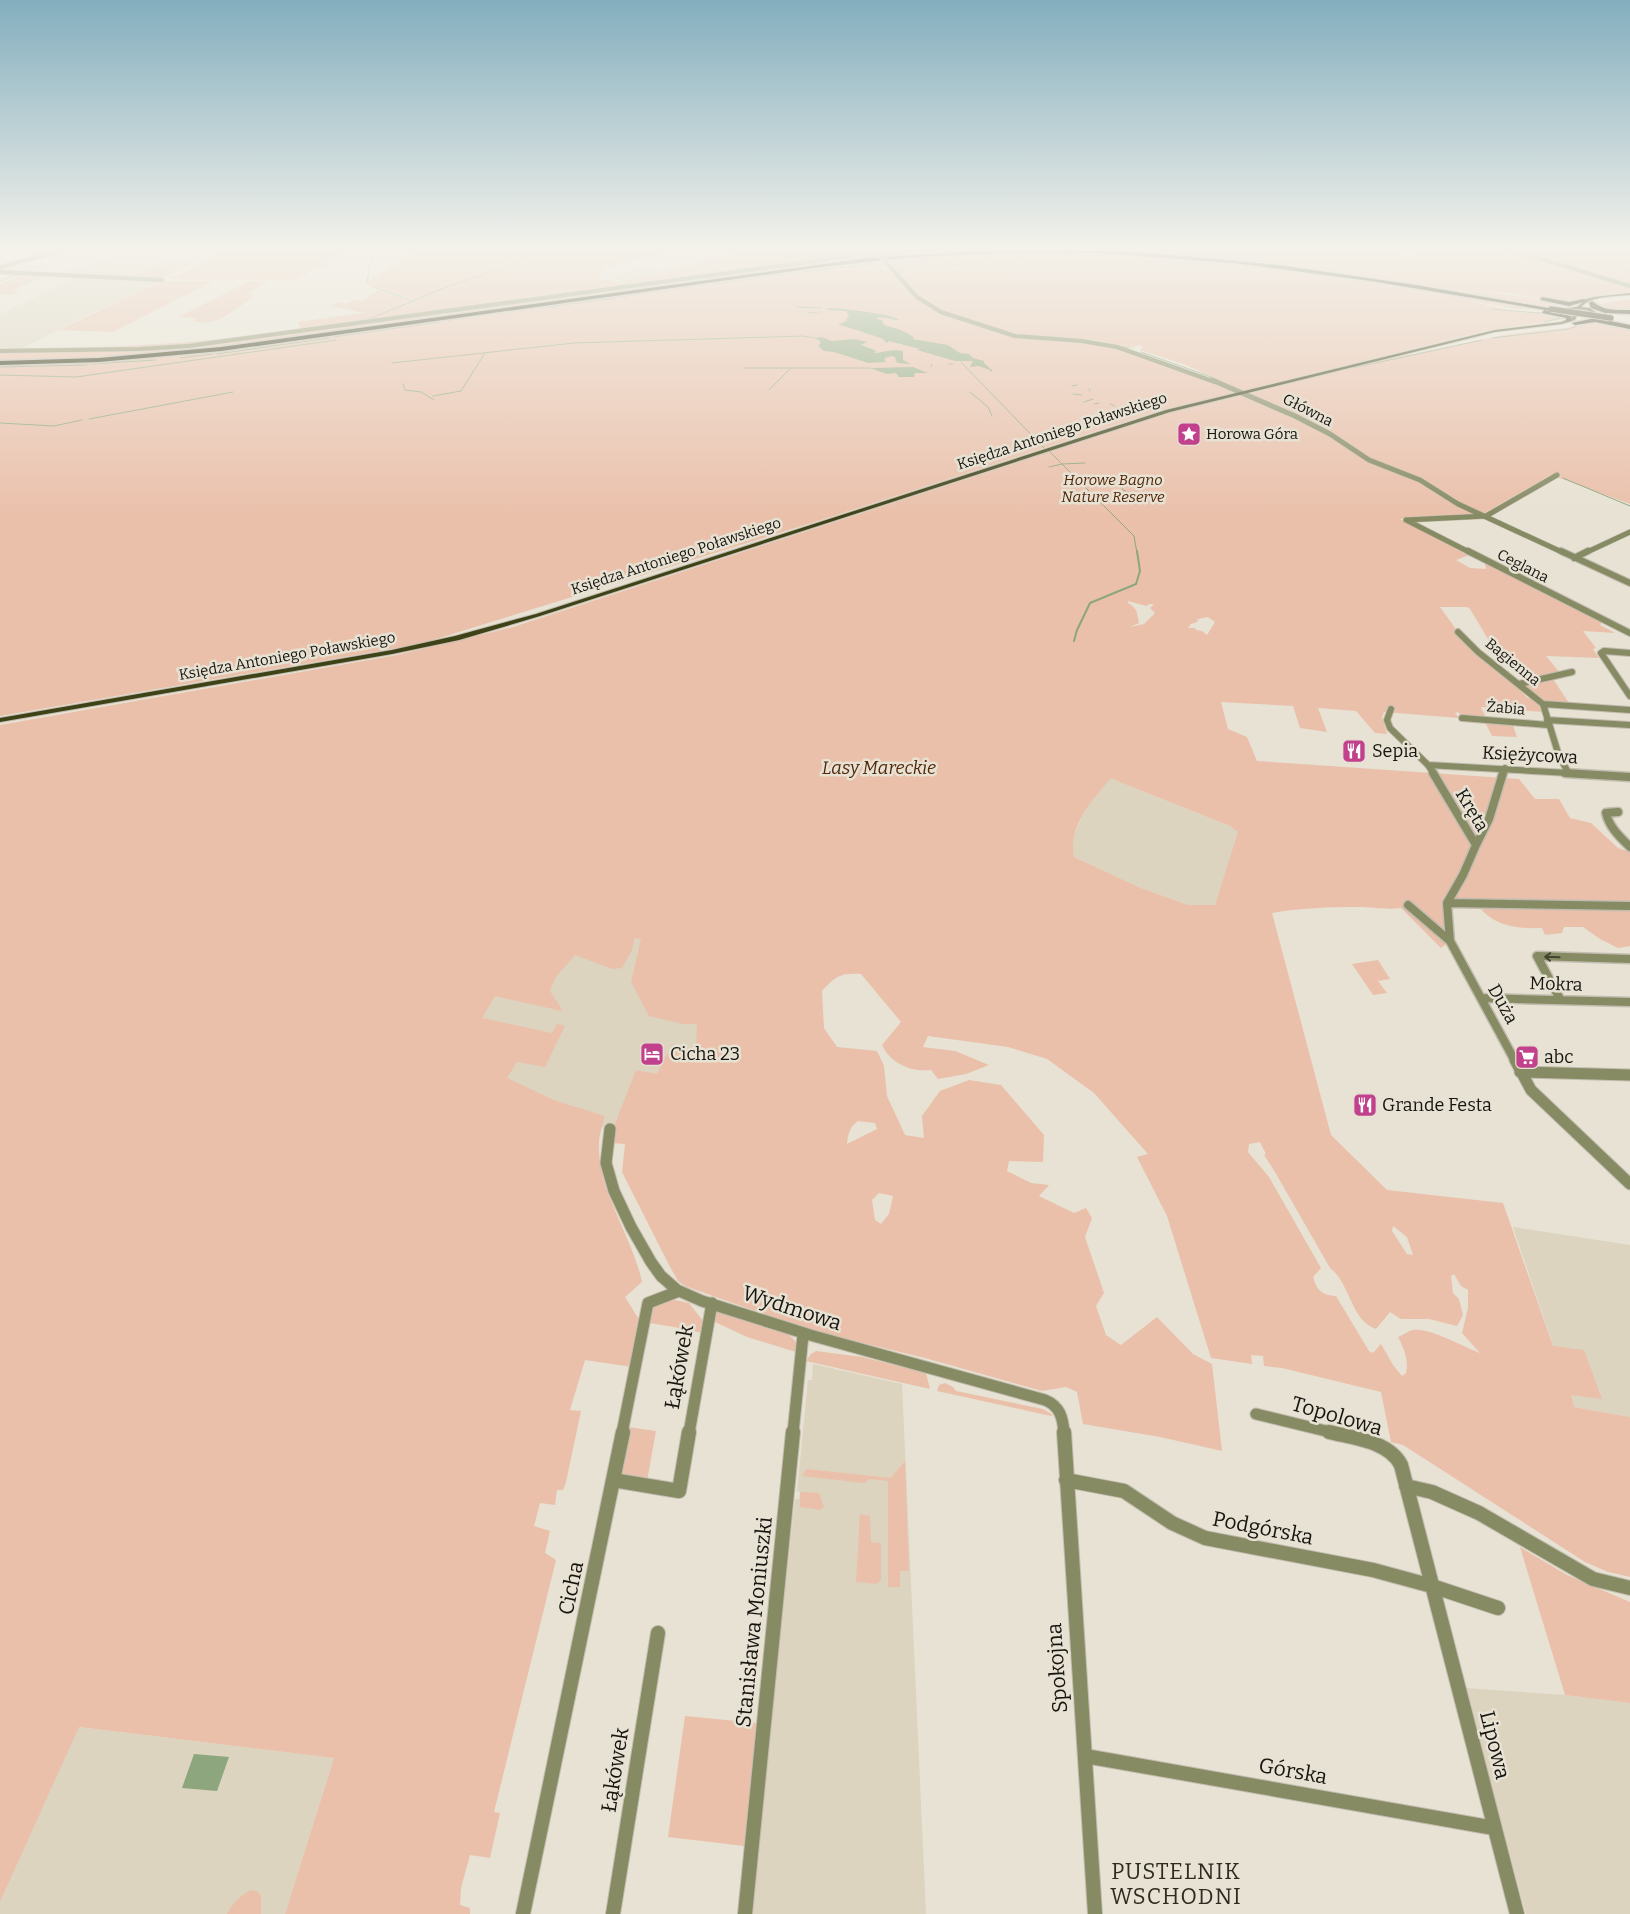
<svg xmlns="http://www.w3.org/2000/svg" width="1630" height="1914" font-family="Bitter,serif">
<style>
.built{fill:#dcd4bf}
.green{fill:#eac0aa;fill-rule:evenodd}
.water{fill:#8da67e}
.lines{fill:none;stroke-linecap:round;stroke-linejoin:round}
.stream-far1{stroke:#8da67e;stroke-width:1}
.stream{stroke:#8da67e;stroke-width:2}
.minor-far5-casing{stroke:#c2bdb0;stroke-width:5}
.minor-far4-casing{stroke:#c2bdb0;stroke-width:6}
.minor-far3-casing{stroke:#c2bdb0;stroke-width:8}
.minor-far2-casing{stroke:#c2bdb0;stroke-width:11}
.minor-far1-casing{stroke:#c2bdb0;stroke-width:13}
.minor-casing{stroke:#c2bdb0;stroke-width:16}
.major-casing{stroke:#c2bdb0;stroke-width:2}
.highway-casing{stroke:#c2bdb0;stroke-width:3}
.minor-far5{stroke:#878b64;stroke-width:4}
.minor-far4{stroke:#878b64;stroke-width:5}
.minor-far3{stroke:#878b64;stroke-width:6}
.minor-far2{stroke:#878b64;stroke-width:8}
.minor-far1{stroke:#878b64;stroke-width:11}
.minor{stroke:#878b64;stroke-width:14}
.major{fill:#3e4216;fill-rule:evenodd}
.highway{fill:#262808;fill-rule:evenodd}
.minor-bridge-casing{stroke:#c2bdb0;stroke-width:5;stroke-linecap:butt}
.highway-bridge-casing{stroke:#c2bdb0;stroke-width:7;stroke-linecap:butt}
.minor-bridge{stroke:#878b64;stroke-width:4}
.highway-bridge{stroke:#262808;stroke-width:5.5}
.oneway{stroke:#444432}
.labels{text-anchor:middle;stroke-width:5;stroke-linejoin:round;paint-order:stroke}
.far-street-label{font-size:15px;fill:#171510;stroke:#e7e2d3}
.far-poi-label{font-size:15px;fill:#171510;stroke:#e7e2d3;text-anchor:start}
.far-park-label{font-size:15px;font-style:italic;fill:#52270a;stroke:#e7e2d3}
.poi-label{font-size:18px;fill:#171510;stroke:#e7e2d3;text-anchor:start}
.street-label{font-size:18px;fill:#171510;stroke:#e7e2d3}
.park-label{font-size:18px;font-style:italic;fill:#52270a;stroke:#e7e2d3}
.near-street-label{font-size:21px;fill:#171510;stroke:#e7e2d3}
.near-neighbourhood-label{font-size:22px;letter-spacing:1px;fill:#2f2b20;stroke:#e7e2d3}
</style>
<rect width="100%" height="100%" fill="#e7e2d3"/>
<path class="built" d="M130,249H225L196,263Z
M679,249H708L669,260L655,255Z
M133,252L177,261L125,277L59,273Z
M22,262L47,268L34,272L0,271L3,268Z
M649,266L660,271L622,282L611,276Z
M78,277L162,281L81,318L21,349H0V314Z
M1111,777L1117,781L1230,826L1239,832L1215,905H1188L1141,888L1074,857L1071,843L1084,811Z
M493,878L632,950L635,938L701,943L704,1091L610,1129L602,1127L604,1116L554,1100L507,1079L401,1048Z
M1513,1227L1630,1245V1417L1574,1407Z
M813,1364L902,1384L926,1914H750L795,1499H799L800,1492H797L808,1380H812Z
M1465,1688L1565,1695L1630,1703V1914H1526Z
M78,1727L334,1758L285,1914H0V1902Z"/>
<path class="green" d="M229,249H351L323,265L329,267L313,270L295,280L169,279Z
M390,249H679L604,268L600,274L601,280H612L622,285L624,284L622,282L661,271L729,255L753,262L725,251L727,250L715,249H1389L1407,256L1420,253L1421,249H1630V293L1592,297L1575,302L1559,303L1517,294L1470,289L1537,299L1566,308L1565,311L1516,309L1464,300L1508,310L1554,313L1566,316V319L1489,330L1246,390H1239L1186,365L1140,350L1143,347L1138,345L1133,348L1094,340L1030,336L980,326L1018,337L1107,346L1211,382L1212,384H1216L1235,393L1162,410L818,521L420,644L0,716V349C100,349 202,344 300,329L298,322L364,313L330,306L339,302L347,304L354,300L361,301L379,290L410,301L400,305L415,300L365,283L413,254L385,251Z
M177,261L196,263L160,279L125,277Z
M20,275L46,276L13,290L19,292L11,295L0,294V284Z
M162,281H213L113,332L59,330Z
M249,281L268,282L248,293L255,296C235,308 219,328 193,321L198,318L179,317Z
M1630,299V311L1608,310L1595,305Z
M1590,321L1630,328V504L1551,475L1485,513L1400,519L1469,555L1456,560L1470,568L1486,569L1485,563L1602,622L1600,625L1615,633L1583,631L1596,648L1593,649L1599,658L1546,656L1560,673L1527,680L1511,661L1494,649L1470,609L1467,607H1440L1458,632L1455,633C1477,657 1506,673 1527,698C1536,698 1539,704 1542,712L1481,707L1486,718L1462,717L1458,712L1455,713L1459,718L1384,712L1382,717L1387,734L1375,733L1356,711L1318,708L1327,732L1300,728L1293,706L1221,702L1228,729L1247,737L1257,761L1519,779L1535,799H1559L1570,818L1591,823L1618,848L1630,852V946L1618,948L1600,939L1583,927H1564L1562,933L1545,935L1542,928C1518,929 1492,926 1478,905L1450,904V941L1441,948L1401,908C1385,910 1374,907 1358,907C1330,907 1299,908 1272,913L1331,1135L1387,1190L1503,1203L1553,1346L1584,1350L1602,1399L1571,1395L1574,1407L1630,1417V1577L1608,1572L1585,1562L1403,1445L1391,1442L1381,1392L1282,1368L1264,1366L1263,1356L1251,1355L1252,1364L1211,1358L1167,1216L1137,1157L1148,1154L1094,1093L1047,1059L1008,1047L928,1036L923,1047L955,1051L989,1065L966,1074L938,1079L931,1070C911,1072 891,1064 882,1045L901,1022L861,974C840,973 836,976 822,991L824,1028L837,1047L877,1051L884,1066L887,1096L905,1135L924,1138L922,1116L940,1091L969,1080L1001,1085L1044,1135L1043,1162L1009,1161L1007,1171L1031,1183L1049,1185L1039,1196L1074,1213L1086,1208L1092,1218L1085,1237L1104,1293L1096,1306L1106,1335L1121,1345L1157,1317L1193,1354L1212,1364L1222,1451L1160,1437L1083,1424L1077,1392L1066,1387L1042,1391L925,1358L809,1330L685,1286L678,1281L669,1265L622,1172L625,1144L611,1143L613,1129L636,1070L657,1074L672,1044L696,1050L697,1024H683L649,1016L631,982L641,939L635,938L632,950L622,968L612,969L575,955L556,977L550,990C552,997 561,1004 562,1011L495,996L482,1018L552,1033L557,1024L565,1026L545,1067L517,1062L507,1078L554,1100L605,1116C603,1125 599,1134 599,1143C597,1190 632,1235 642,1282L625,1297L640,1321L632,1367L585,1360L570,1410L581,1411L566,1482L563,1490H557L555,1505L540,1503L534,1526L550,1531L545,1553L556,1560L494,1812L500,1813L490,1858L470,1855L461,1888L460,1905L470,1908V1914H285L334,1758L79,1727L0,1902V725L397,655L513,627L1178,410L1249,394L1349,368L1509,334L1566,328ZM1128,601L1146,606L1150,604H1154L1150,608L1155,613L1144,624L1130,627L1139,623C1137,613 1138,609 1128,603ZM1208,617L1215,622L1207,635L1202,631L1196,630L1195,628H1188L1191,624L1197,622L1198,619ZM1111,778L1117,781L1230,826L1238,832L1215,905H1188L1141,888L1074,857C1068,825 1092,801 1111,778ZM858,1121L875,1123L877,1129L847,1144C848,1133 850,1127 858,1121ZM1260,1142L1266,1154L1264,1155L1275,1172L1330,1268C1351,1284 1350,1320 1376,1329L1390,1312L1401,1319H1429L1457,1326L1463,1315L1459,1299L1453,1293L1451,1276L1454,1274L1461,1286L1468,1290V1308L1462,1333L1480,1353C1464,1347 1429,1327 1413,1330C1408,1331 1403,1335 1398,1337C1404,1348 1409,1361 1406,1373L1402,1376L1393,1365L1381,1344L1373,1353L1369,1351L1336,1296C1321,1295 1317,1290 1313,1277L1321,1268L1269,1177L1248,1152L1249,1144ZM879,1193L893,1196L889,1214L881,1224L875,1220L872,1200ZM1393,1226L1407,1237L1413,1255L1407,1254L1392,1231Z
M1553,679L1569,703L1545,702L1524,685Z
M1485,722L1512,723L1517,737L1492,736Z
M1378,960L1390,979L1378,981L1387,993L1373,995L1352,964Z
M675,1300L689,1303L703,1321L702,1333L674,1327L649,1323C651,1302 654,1303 675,1300Z
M717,1312C734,1315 786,1326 795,1341C797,1345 797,1348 796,1352L747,1337L713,1321Z
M816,1351L862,1357L926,1373L930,1389L806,1361L811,1354Z
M945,1383L953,1387L956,1391L1043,1409L1053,1415L1051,1416L937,1391L939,1385Z
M628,1427L656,1431L647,1481L618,1478Z
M905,1461L909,1571H900V1587H888V1481L870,1479L864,1483L802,1476L806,1469L891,1478Z
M800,1492L819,1493L824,1507L820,1510L800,1507Z
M860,1514L870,1516L871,1542L881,1543V1580L877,1584L856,1582Z
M1520,1547L1567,1575L1630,1602V1703L1565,1695Z
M685,1716L757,1723L744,1846L668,1837Z
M252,1890L258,1892L261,1897V1914H227C233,1903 240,1895 252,1890Z"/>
<path class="water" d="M829,308C839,308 894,314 899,320C892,320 882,315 876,319L882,320L884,325L901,330L914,337L913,339L948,345L960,353L969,354L973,358L984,361V363L993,371L990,372V370L978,366L970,367L973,361H955L917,350L920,349L889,341L887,343C885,342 885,341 883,339C881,338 843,325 838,325L848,320L846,319L849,316L846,311L827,310Z
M822,337L832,341L854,339L867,342L861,345L877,351L874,352L876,353C885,352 893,349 903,351V360L911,364L898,363L895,360L896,358L892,356L885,358L884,360L887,362L868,363L834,352L824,351L818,346L821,342L815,338Z
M913,367L928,373H915L914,377H898L899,376L895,373L887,374L870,368Z
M194,1754L229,1757L217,1791L182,1788Z"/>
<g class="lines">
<path class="stream-far1" d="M1130,249H1142
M902,252L948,249
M894,260L903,271
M875,261L997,254L1133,256
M976,263L991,257
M874,264L883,273
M947,265L975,263
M915,266L944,265
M801,272L874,264L873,262
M0,281L17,274
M367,282L371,259L381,249
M712,284L798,272
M619,297L709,284
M413,301L441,289L519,262L535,249
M798,307L821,308
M531,309L616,298
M1492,309L1550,314
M808,312L817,313
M819,312H822
M364,321L413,301L371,286
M443,321L528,309
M1544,322L1564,317
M1623,327L1630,329
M333,337L439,322
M1492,338L1569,329L1588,322
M1091,341L1129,348
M1141,352L1214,378
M217,354L329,338
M180,358L213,354
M961,362L1045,449
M392,363L574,343L803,336L815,338
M91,364L156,360
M949,364H953
M0,367L87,365
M931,367L932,364
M745,368H870
M1352,368L1482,340
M0,375L76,377L336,340
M403,384L405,390L421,392L434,400
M1072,386L1077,385
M1089,389L1090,391
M769,390L791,368
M970,392L988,407L992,416
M1073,394L1082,395
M433,396L461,391L485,353
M1084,402L1093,399
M1094,404L1099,403
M1110,404L1115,406
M1120,410L1124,411
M89,419L233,392
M0,423L54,426L82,420
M1050,452L1134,536L1137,553
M1049,467L1062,464L1085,463
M1563,478L1630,506
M1122,489L1132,495"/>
<path class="stream" d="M1074,641L1077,630L1090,603L1136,584L1140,571L1137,551"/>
<g class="minor-far5-casing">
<path id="minor-far5" d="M1509,249L1630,286
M886,262L917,297L941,312L1015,336L1082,341L1117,347L1215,382
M0,267L66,249
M0,272L162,280
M0,351L140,349L188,346L845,257L854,254L857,249"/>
</g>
<g class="minor-far4-casing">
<path id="minor-far4" d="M1212,380L1295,416L1330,434L1369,460L1420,480L1458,504L1564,553
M1406,520L1471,553
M1406,520L1486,516L1557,475
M1585,553L1630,532"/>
</g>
<g class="minor-far3-casing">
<path id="minor-far3" d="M1468,551L1630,633
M1561,551L1630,583
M1574,558L1588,551
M1458,632L1478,652L1543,704L1559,756L1568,772
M1630,653L1604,651L1601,653L1630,696
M1519,684L1572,672
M1543,704L1630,710
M1391,709L1387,720L1390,728L1428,765L1434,774
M1462,718L1548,725
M1547,720L1630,725
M1428,765L1586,774
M1503,774L1505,768"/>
</g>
<g class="minor-far2-casing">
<path id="minor-far2" d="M1433,773L1476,845L1463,875L1447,903L1450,941
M1565,773L1630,777
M1618,812L1606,813C1609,827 1620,837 1630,847
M1476,845L1489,819L1503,773
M1447,903L1630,906
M1408,905L1450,941L1515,1061
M1482,998L1630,1002
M1560,999L1537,956L1630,959"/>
</g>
<g class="minor-far1-casing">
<path id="minor-far1" d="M1515,1060L1531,1090L1630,1184
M1520,1072L1630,1075
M610,1129L606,1163L614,1191L631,1227L651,1262L661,1276L677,1290L702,1301L810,1335L1045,1400C1060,1406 1063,1418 1064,1433
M1256,1414L1334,1433
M622,1433L648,1303L679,1291
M689,1433L712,1303
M793,1433L803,1335"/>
</g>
<g class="minor-casing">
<path id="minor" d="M1064,1432L1095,1914
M1329,1432C1353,1438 1389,1441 1401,1465L1517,1914
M613,1480L679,1491L689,1432
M1066,1480L1124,1491L1172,1523L1205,1538L1373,1570L1432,1586L1498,1608
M1406,1486L1432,1492L1479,1513L1593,1579L1630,1588
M1085,1756L1494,1828
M523,1914L623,1432
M613,1914L658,1633
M745,1914L793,1432"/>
</g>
<g class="major-casing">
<path id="major" d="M1630,293V295C1614,297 1593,295 1581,307L1590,308L1598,314V316L1589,318L1577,316L1575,320L1562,324L1495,332L1170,412L540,616L459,640L392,654L0,722V718L392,650L455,636L536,614L1166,410L1495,330L1561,322L1571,318L1573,315L1566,312V308L1577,307L1586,299L1594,297ZM1572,309L1587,310L1593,315H1582L1570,310Z"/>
</g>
<g class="highway-casing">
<path id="highway" d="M1050,250L1142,252L1279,265L1416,285L1554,309L1551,311L1370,281L1234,263L1096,253H1005L913,257L822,267L221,351L99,362L0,365V361L99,358L221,347L867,258L959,252Z
M1542,297L1569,302L1584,299L1587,301L1569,306L1540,300Z
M1592,301C1604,311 1614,310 1630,310V314L1605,313L1591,308L1589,303Z
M1544,310L1571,316V321L1566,322V318L1542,313Z
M1595,318L1630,325V329L1595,322L1575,325L1572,323Z"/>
</g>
<use href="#minor-far5" class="minor-far5"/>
<use href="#minor-far4" class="minor-far4"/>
<use href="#minor-far3" class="minor-far3"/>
<use href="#minor-far2" class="minor-far2"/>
<use href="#minor-far1" class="minor-far1"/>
<use href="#minor" class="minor"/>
<use href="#major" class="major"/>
<use href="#highway" class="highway"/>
<g class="minor-bridge-casing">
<path id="minor-bridge" d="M878,253L886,262"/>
</g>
<g class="highway-bridge-casing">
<path id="highway-bridge" d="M1551,309L1611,318"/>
</g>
<use href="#minor-bridge" class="minor-bridge"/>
<use href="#highway-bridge" class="highway-bridge"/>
</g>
<defs><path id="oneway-shaft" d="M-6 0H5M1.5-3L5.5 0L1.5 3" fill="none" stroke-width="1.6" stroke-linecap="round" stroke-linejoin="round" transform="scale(1.25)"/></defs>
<use class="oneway" href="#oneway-shaft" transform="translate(1552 957) rotate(-178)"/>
<linearGradient id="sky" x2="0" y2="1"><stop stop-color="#83aebe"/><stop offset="0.48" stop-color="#f4f2eb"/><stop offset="1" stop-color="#f4f2eb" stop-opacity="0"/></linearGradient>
<rect width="1630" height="517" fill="url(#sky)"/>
<defs>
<g id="sight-square" transform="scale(1.25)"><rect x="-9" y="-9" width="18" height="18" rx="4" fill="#c1418d" stroke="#e7e2d3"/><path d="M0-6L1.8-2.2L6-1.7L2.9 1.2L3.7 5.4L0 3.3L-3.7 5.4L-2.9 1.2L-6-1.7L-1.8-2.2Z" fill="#fff"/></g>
<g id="restaurant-square" transform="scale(1.25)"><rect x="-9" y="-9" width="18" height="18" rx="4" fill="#c1418d" stroke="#e7e2d3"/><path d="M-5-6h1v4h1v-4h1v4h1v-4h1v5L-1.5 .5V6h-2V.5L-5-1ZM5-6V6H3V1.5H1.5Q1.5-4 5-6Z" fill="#fff"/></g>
<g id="hotel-square" transform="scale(1.25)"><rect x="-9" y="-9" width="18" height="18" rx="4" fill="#c1418d" stroke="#e7e2d3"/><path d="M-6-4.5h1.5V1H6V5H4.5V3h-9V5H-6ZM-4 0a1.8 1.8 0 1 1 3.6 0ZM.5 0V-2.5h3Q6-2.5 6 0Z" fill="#fff"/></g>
<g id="supermarket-square" transform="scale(1.25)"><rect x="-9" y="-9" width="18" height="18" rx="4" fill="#c1418d" stroke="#e7e2d3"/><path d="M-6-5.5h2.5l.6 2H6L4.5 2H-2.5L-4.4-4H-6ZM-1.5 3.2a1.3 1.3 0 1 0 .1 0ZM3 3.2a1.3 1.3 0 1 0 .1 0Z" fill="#fff"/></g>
</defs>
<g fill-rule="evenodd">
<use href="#sight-square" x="1189" y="434"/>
<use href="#restaurant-square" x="1354" y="751"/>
<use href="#hotel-square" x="652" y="1054"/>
<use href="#supermarket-square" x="1527" y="1057"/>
<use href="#restaurant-square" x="1365" y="1105"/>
</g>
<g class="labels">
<g class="far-street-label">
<text transform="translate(1308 410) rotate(27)" y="5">Główna</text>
<text transform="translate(1062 431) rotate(-18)" y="5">Księdza Antoniego Poławskiego</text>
<text transform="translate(676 556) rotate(-18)" y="5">Księdza Antoniego Poławskiego</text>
<text transform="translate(1523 566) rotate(27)" y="5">Ceglana</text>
<text transform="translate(287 656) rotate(-10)" y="5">Księdza Antoniego Poławskiego</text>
<text transform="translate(1513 662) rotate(39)" y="5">Bagienna</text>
<text transform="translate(1506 708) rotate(5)" y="5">Żabia</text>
</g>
<g class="far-poi-label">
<text x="1206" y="439">Horowa Góra</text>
</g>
<g class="far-park-label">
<text x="1113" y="485">Horowe Bagno<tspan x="1113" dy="17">Nature Reserve</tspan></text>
</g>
<g class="poi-label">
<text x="1372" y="757">Sepia</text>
<text x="670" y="1060">Cicha 23</text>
<text x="1544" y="1063">abc</text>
<text x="1382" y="1111">Grande Festa</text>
</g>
<g class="street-label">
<text transform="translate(1530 755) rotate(3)" y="6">Księżycowa</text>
<text transform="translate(1472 810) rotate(59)" y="6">Kręta</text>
<text transform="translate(1556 984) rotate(2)" y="6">Mokra</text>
<text transform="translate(1503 1004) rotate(61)" y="6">Duża</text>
</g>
<g class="park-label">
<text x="879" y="774">Lasy Mareckie</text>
</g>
<g class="near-street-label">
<text transform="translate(792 1308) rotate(18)" y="7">Wydmowa</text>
<text transform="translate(679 1367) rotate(-80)" y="7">Łąkówek</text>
<text transform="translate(1337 1416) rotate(16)" y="7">Topolowa</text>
<text transform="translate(1263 1528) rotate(11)" y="7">Podgórska</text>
<text transform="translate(571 1588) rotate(-78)" y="7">Cicha</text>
<text transform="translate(754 1622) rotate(-84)" y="7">Stanisława Moniuszki</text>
<text transform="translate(1057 1668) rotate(-94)" y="7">Spokojna</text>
<text transform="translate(1495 1745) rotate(76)" y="7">Lipowa</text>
<text transform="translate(615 1770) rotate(-81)" y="7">Łąkówek</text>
<text transform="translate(1293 1771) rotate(10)" y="7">Górska</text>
</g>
<g class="near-neighbourhood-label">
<text x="1176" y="1879">PUSTELNIK<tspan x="1176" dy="25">WSCHODNI</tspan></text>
</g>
</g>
</svg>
